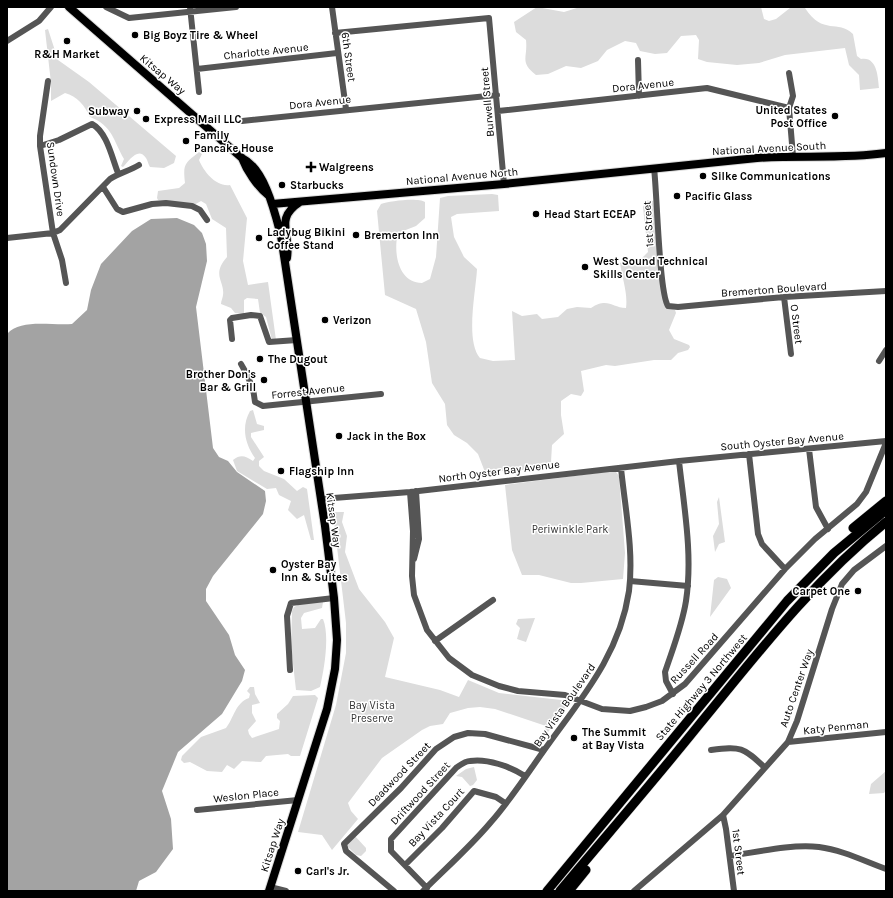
<svg xmlns="http://www.w3.org/2000/svg" width="893" height="898" font-family="Karla,sans-serif">
<style>
.green{fill:#dcdcdc}
.water{fill:#a3a3a3}
.lines{fill:none;stroke-linecap:round;stroke-linejoin:round}
.major-casing{stroke:#dbdbdb;stroke-width:10}
.highway-casing{stroke:#dbdbdb;stroke-width:10}
.minor{stroke:#555;stroke-width:6}
.major{stroke:#000;stroke-width:8}
.highway{stroke:#000;stroke-width:9}
.poi-dot{fill:#000;stroke:#fff;stroke-width:1.5}
.labels{text-anchor:middle;stroke-width:3;stroke-linejoin:round;paint-order:stroke}
.poi-label{font-size:11px;font-weight:bold;fill:#000;stroke:#fff;text-anchor:start}
.street-label{font-size:11px;fill:#000;stroke:#fff}
.park-label{font-size:11px;fill:#333;stroke:#fff}
</style>
<rect width="100%" height="100%" fill="#fff"/>
<path class="green" d="M537,7L564,12L580,7H761L764,19L769,21L776,19L790,8H805C823,36 838,19 853,34L857,56L861,59C877,56 878,77 879,88L860,90L859,75L849,65L845,48L785,55L759,63L737,65L707,62L698,59L699,40L696,35L681,36L667,53L655,54L640,51L636,43L625,41L607,50L598,61L581,68L566,66L548,74L536,75C519,62 528,58 526,40L516,32L514,22Z
M48,29L58,60L89,82L176,156L174,163L164,168L150,167C148,164 148,161 146,158C138,146 129,161 123,167L121,166L124,159C113,140 113,126 90,117C85,106 77,96 65,93L51,101V83L45,30Z
M199,152L202,154L199,160C204,172 216,187 230,185L247,218L243,261L248,285L268,282L276,340H272L266,317L260,313L258,299L247,298L244,300V314L235,313L231,308L221,304C221,301 223,297 223,295C225,281 211,275 227,257L226,228L212,219L206,204L201,201L194,205L158,200L157,198L158,191L179,188L185,183C183,164 184,164 199,152Z
M492,194L498,195L499,211L457,214L451,217L454,237L464,257L477,269C476,291 465,341 480,358L493,361L515,360L512,311L522,316L537,314L542,319L558,317L567,309L577,307L591,308C608,297 612,308 626,308C628,293 622,278 620,263L622,262L641,259L648,252L643,207L646,201L649,200L653,201L654,207L668,307L675,310L676,313L669,330L674,339L689,345L690,347L688,350L678,353L671,360H654L615,366L606,365L581,371L584,391L581,396L571,394L561,401V415L564,434L552,445L551,462L523,470L485,472L478,454L467,443L454,435L447,425L445,404L432,383L426,342L416,309L385,295L377,211L381,204C389,201 418,197 425,202V218L416,226L398,233C393,252 398,283 422,283L430,279L436,257L440,198L448,196Z
M253,410L257,424L264,426V430L251,433V437L264,457L259,461V466L264,471L284,479L297,491L303,487L307,489L314,540H311L304,515L297,519L288,510L291,501L279,495L276,488L267,489L237,471L233,460C241,454 245,456 253,461L255,458C245,444 241,427 250,411Z
M613,471L616,472L619,476L625,553L623,579L581,583H571L539,575H522L512,550L505,485Z
M719,497L725,542L719,544L715,552L713,536L719,524L717,502Z
M335,512H344L342,522L347,536L345,552L359,589L385,622L394,638L385,677L440,690L459,697L468,680L499,693L561,700L568,704L541,742L546,726L495,709L480,707L468,708L450,713L443,724L430,726L422,730L382,758L348,803L351,811L358,819L332,850L322,835L298,832L336,705L346,653V623L333,513Z
M718,577L727,579L731,588L710,617L714,580Z
M323,602L322,608L304,613L301,618L302,629L315,628L321,619H323C330,636 324,670 320,687L311,691L296,690L291,646L292,611L294,607L300,604Z
M535,618L526,642L517,639L520,628L516,624L518,619Z
M250,687H254L255,694L260,703L252,705V713L256,721L248,730L249,734L252,738L279,729L280,721L277,718V714L288,704L293,696L315,695L318,698L300,756H291L288,754L266,756L261,762L242,761L234,769L227,765L222,772L207,771L190,762L184,763L181,760L182,756L201,737L226,728C234,718 235,703 249,698L250,694L247,691Z
M474,767L477,780L473,785L470,786L462,777L456,776L466,769Z
M886,771V790L884,793L869,794L871,784Z
M355,836L366,848V851L361,856L356,855L347,846L348,843Z"/>
<path class="water" d="M177,218L194,225L202,233L206,244L207,261L196,307L213,448L219,457L228,461L237,472L265,491L266,501L263,514L213,576L206,589V601L229,635L235,655L245,670L242,681L222,714L178,752L162,791L171,819L173,849L156,872L139,881L136,891H7V334C21,318 52,326 72,324L87,310L91,290L101,264L132,231L151,219Z"/>
<g class="lines">
<g class="major-casing">
<path id="major" d="M69,7L242,158C265,169 275,213 281,236L325,526L334,598L337,640L335,669L327,709L269,891
M242,158C247,171 257,186 268,195
M272,204L504,184L757,158C800,155 844,159 886,153
M287,258C291,232 274,219 300,202"/>
</g>
<g class="highway-casing">
<path id="highway" d="M853,528L886,501
M547,891L787,601L834,553L886,510
M560,891C606,836 653,782 698,726C758,653 812,582 886,522
M569,891L586,870"/>
</g>
<path class="minor" d="M106,7L129,18L236,7
M190,7L199,92
M332,7L346,109
M335,33L489,18L504,184
M7,41L39,21L51,7
M638,60L639,96
M197,69L337,53
M789,73L793,96L789,108L793,156
M48,81L40,136V146L53,233L62,260L66,283
M498,111L707,88L789,108
M242,121L497,95
M40,146L59,140L92,124C107,132 112,158 118,173
M654,168C657,191 659,293 668,306L678,307L784,297L886,291
M103,187L117,209L123,212L152,204L166,203L192,206L200,210L207,220
M7,238L53,233L60,230L110,179C119,173 129,171 139,165
M784,297L791,354
M232,339L230,320L232,318L251,315L260,316L269,342L297,340
M879,361L886,350
M241,364C249,377 254,388 255,402L263,406L381,394
M809,449L816,507L828,529
M749,454L758,534L762,544L785,569
M410,492L413,531L412,576L414,595L427,630L449,658L472,675L499,686L518,691L565,695L602,709L630,711L646,707L662,701L685,684L785,569L815,539L857,504L866,492L886,443
M321,499L410,492L679,461L886,441
M414,559L419,539L416,491
M630,581L688,586
M435,641L493,600
M290,670L287,616L291,603L334,598
M673,694L666,681L665,672C673,648 682,626 686,601C693,555 684,507 679,461
M788,742L886,732
M711,750C740,746 744,747 765,768
M197,810L298,800
M723,815L726,829L734,891
M730,856C758,852 790,844 819,847C842,850 864,861 886,869
M405,865L442,828L474,791L496,797L505,803
M270,887L286,891
M427,888L391,851V839L456,768C460,765 465,761 470,761C487,758 511,767 525,776
M394,891L346,851L344,844L401,788L436,749L454,737L468,733L485,734L544,750
M423,891C446,868 470,847 491,822C513,797 531,768 550,742C585,694 620,652 629,591C634,551 625,508 621,468
M634,891L723,815L788,742L797,721L832,609L842,584L854,570L886,546"/>
<use href="#major" class="major"/>
<use href="#highway" class="highway"/>
</g>
<g class="poi-dot">
<circle cx="135" cy="35" r="4"/>
<circle cx="67" cy="41" r="4"/>
<circle cx="137" cy="111" r="4"/>
<circle cx="835" cy="116" r="4"/>
<circle cx="146" cy="119" r="4"/>
<circle cx="186" cy="141" r="4"/>
<path d="M309 161h4v4h4v4h-4v4h-4v-4h-4v-4h4z"/>
<circle cx="703" cy="176" r="4"/>
<circle cx="282" cy="185" r="4"/>
<circle cx="677" cy="196" r="4"/>
<circle cx="536" cy="214" r="4"/>
<circle cx="356" cy="235" r="4"/>
<circle cx="259" cy="238" r="4"/>
<circle cx="585" cy="267" r="4"/>
<circle cx="325" cy="320" r="4"/>
<circle cx="260" cy="359" r="4"/>
<circle cx="264" cy="380" r="4"/>
<circle cx="339" cy="436" r="4"/>
<circle cx="281" cy="471" r="4"/>
<circle cx="273" cy="570" r="4"/>
<circle cx="858" cy="591" r="4"/>
<circle cx="574" cy="738" r="4"/>
<circle cx="298" cy="871" r="4"/>
</g>
<g class="labels">
<g class="poi-label">
<text x="143" y="39">Big Boyz Tire &amp; Wheel</text>
<text x="67" y="58" text-anchor="middle">R&amp;H Market</text>
<text x="827" y="114" text-anchor="end">United States<tspan x="827" dy="13">Post Office</tspan></text>
<text x="129" y="115" text-anchor="end">Subway</text>
<text x="154" y="123">Express Mail LLC</text>
<text x="194" y="139">Family<tspan x="194" dy="13">Pancake House</tspan></text>
<text x="319" y="171">Walgreens</text>
<text x="711" y="180">Silke Communications</text>
<text x="290" y="189">Starbucks</text>
<text x="685" y="200">Pacific Glass</text>
<text x="544" y="218">Head Start ECEAP</text>
<text x="267" y="236">Ladybug Bikini<tspan x="267" dy="13">Coffee Stand</tspan></text>
<text x="364" y="239">Bremerton Inn</text>
<text x="593" y="265">West Sound Technical<tspan x="593" dy="13">Skills Center</tspan></text>
<text x="333" y="324">Verizon</text>
<text x="268" y="363">The Dugout</text>
<text x="256" y="378" text-anchor="end">Brother Don's<tspan x="256" dy="13">Bar &amp; Grill</tspan></text>
<text x="347" y="440">Jack in the Box</text>
<text x="289" y="475">Flagship Inn</text>
<text x="281" y="568">Oyster Bay<tspan x="281" dy="13">Inn &amp; Suites</tspan></text>
<text x="850" y="595" text-anchor="end">Carpet One</text>
<text x="582" y="736">The Summit<tspan x="582" dy="13">at Bay Vista</tspan></text>
<text x="306" y="875">Carl's Jr.</text>
</g>
<g class="street-label">
<text transform="translate(266 51) rotate(-6)" y="4">Charlotte Avenue</text>
<text transform="translate(349 57) rotate(82)" y="4">6th Street</text>
<text transform="translate(163 74) rotate(40)" y="4">Kitsap Way</text>
<text transform="translate(643 85) rotate(-6)" y="4">Dora Avenue</text>
<text transform="translate(320 102) rotate(-6)" y="4">Dora Avenue</text>
<text transform="translate(487 102) rotate(-95)" y="4">Burwell Street</text>
<text transform="translate(769 148) rotate(-3)" y="4">National Avenue South</text>
<text transform="translate(462 176) rotate(-5)" y="4">National Avenue North</text>
<text transform="translate(56 179) rotate(82)" y="4">Sundown Drive</text>
<text transform="translate(648 224) rotate(-94)" y="4">1st Street</text>
<text transform="translate(774 289) rotate(-4)" y="4">Bremerton Boulevard</text>
<text transform="translate(797 324) rotate(83)" y="4">O Street</text>
<text transform="translate(308 391) rotate(-6)" y="4">Forrest Avenue</text>
<text transform="translate(782 441) rotate(-5)" y="4">South Oyster Bay Avenue</text>
<text transform="translate(499 471) rotate(-7)" y="4">North Oyster Bay Avenue</text>
<text transform="translate(334 520) rotate(82)" y="4">Kitsap Way</text>
<text transform="translate(694 658) rotate(-47)" y="4">Russell Road</text>
<text transform="translate(701 687) rotate(-50)" y="4">State Highway 3 Northwest</text>
<text transform="translate(796 688) rotate(-71)" y="4">Auto Center Way</text>
<text transform="translate(564 705) rotate(-55)" y="4">Bay Vista Boulevard</text>
<text transform="translate(836 727) rotate(-6)" y="4">Katy Penman</text>
<text transform="translate(399 774) rotate(-46)" y="4">Deadwood Street</text>
<text transform="translate(420 793) rotate(-47)" y="4">Driftwood Street</text>
<text transform="translate(246 795) rotate(-6)" y="4">Weslon Place</text>
<text transform="translate(436 817) rotate(-47)" y="4">Bay Vista Court</text>
<text transform="translate(272 845) rotate(-72)" y="4">Kitsap Way</text>
<text transform="translate(739 852) rotate(83)" y="4">1st Street</text>
</g>
<g class="park-label">
<text x="570" y="533">Periwinkle Park</text>
<text x="372" y="709">Bay Vista<tspan x="372" dy="13">Preserve</tspan></text>
</g>
</g>
<rect width="893" height="898" fill="none" stroke="#000000" stroke-width="16"/>
</svg>
